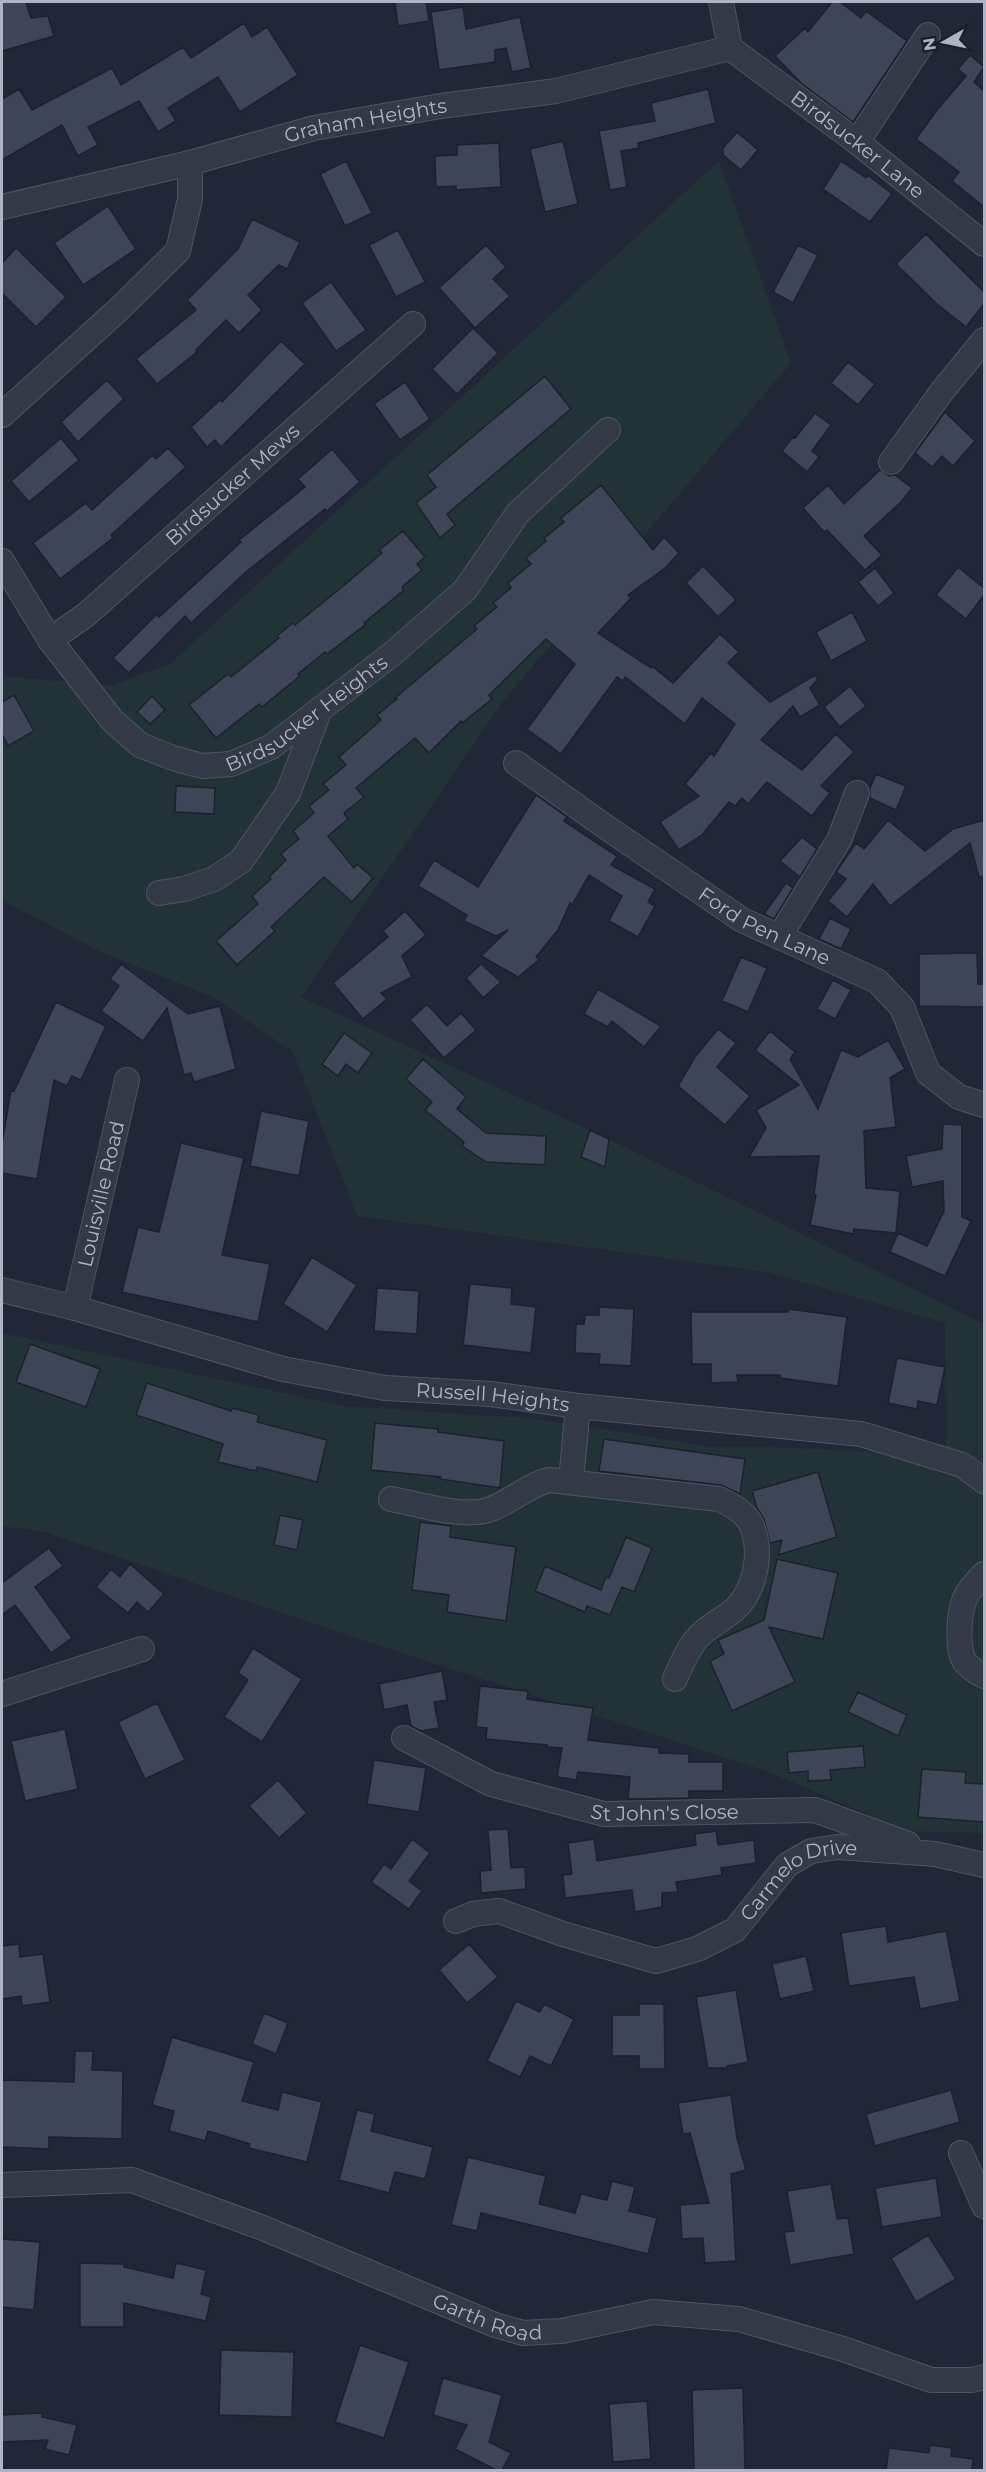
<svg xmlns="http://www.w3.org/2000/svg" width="986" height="2472" font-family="Montserrat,sans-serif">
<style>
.green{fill:#223338}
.building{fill:#3d4557;stroke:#1b212e;stroke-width:1.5}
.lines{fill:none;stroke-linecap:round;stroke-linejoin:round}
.minor-casing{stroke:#4e5462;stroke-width:26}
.minor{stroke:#343947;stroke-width:24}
.labels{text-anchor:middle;stroke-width:6;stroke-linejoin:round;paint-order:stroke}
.street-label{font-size:20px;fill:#aeb4c4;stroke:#1a1f2c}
</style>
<rect width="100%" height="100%" fill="#212737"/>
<path class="green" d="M719,161L791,363L503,701L301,997L609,1139L984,1324V1833L906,1831L767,1771L353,1637L45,1532L2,1526V1333L344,1406L537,1419L712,1447L744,1446L946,1455L945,1323L768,1272L357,1216L293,1052L213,997L101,952L2,900V676L110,686L170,664Z"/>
<path class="building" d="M2,2H26L31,18L48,16L54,36L2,51Z
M395,2H426L429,21L398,26Z
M832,2H840L861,18L866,11L907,41L853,122L801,83L775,56L805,28L808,32Z
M463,7L466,29L520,17L531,68L512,72L506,48L495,50V62L439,70L431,12Z
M244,23L252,37L267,27L298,75L240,112L218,77L168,108L176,121L158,132L139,101L88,127L98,145L78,156L62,125L2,160V99L19,89L32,110L112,68L121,85L183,47L191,58Z
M970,55L984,67L974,82L984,91V207L952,181L959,172L916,139L937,110L966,76L958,69Z
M708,89L716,123L638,143L639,148L621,151L627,187L610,190L599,131L655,121L651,103Z
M737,132L758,150L741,170L723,155V148Z
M563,141L578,204L545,212L530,149Z
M499,143L501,187L456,190V186L436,187L435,156L457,155V145Z
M346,161L372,213L345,226L320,174Z
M841,161L866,178L868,175L892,194L870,222L823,189Z
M108,206L136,249L83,285L54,243Z
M252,219L300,242L287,269L279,265L248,295L262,310L239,333L226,320L196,350L197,352L157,384L136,359L196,310L187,300L238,249Z
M398,230L425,282L396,297L369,245Z
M926,234L984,292V304L966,327L937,304L896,264Z
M486,245L506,267L493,279L510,296L475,328L439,288Z
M798,245L818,255L793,303L773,292Z
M16,248L66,297L36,327L2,293V263Z
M331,282L366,330L336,351L302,303Z
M473,328L498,353L457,394L432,369Z
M281,341L305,364L221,447L215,440L207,447L191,427L220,400L222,402Z
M848,362L875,384L858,405L831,383Z
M545,376L571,409L447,514L455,525L440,538L416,503L436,487L427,475Z
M107,380L124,399L78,442L61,422Z
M405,382L430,419L400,440L374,404Z
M945,412L975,441L953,466L942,456L932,467L915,453Z
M815,413L831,425L812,451L819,457L807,472L782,451L793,437L795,438Z
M61,438L79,460L29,502L11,481Z
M168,448L186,467L111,535L113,538L60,579L33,543L86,503L92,510L153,455L156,459Z
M332,449L360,482L327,511L325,509L246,572L191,623L185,616L129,673L113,658L156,615L159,617L241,542L239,540L305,487L298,479Z
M880,470L889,476L895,475L912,488L901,502L864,536L882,555L865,570L827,530L824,532L803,508L828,485L844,504Z
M601,485L653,550L664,537L679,553L665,568L628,595L631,598L598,633L651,668L653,667L673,683L720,634L739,652L728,663L770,702L815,675L818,679L810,688L820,705L800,717L793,706L761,740L802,770L836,734L854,752L821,786L830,793L812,816L767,782L748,804L742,798L735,806L729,802L702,835L679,850L660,822L699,796L685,784L711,753L714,756L735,724L702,698L685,724L625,677L623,681L617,677L561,754L527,729L575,664L546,639L489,695L492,699L462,723L461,721L429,753L415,738L356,788L364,797L344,813L348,819L328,836L354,868L357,864L373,878L352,902L324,877L271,927L275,931L237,965L216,941L258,904L252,896L271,879L269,877L286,860L281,854L299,839L293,831L314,813L309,806L329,790L323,784L346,765L339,757L381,720L377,715L397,699L395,698L477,629L474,626L497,607L493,603L511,588L508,583L531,564L526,558L546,541L544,538L564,522L561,518Z
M403,531L425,557L417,564L422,570L402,587L404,590L364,623L365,625L327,654L325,652L298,674L300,676L284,689L262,707L259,704L216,738L189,705L228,674L231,677L279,638L277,636L293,623L295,625L342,587L382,553L379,550Z
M703,566L736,600L718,617L686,583Z
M958,567L984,588V595L966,619L936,595Z
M875,568L894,593L878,606L858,582Z
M852,612L867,641L831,661L816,632Z
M850,686L866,706L840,727L824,707Z
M14,695L34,731L8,746L2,734V702Z
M152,696L165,710L150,724L137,712Z
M876,774L906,786L896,810L870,798V788Z
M176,786L215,788L214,814L175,812Z
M536,795L567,817L564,821L617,856L611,865L655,889L648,902L655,906L638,937L609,921L622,896L589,875L572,905L570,903L558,930L536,957L539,960L518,977L481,956L508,930L496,936L464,921L467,915L418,886L434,860L478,887Z
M888,820L925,851L953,829L984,820V876L979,877L970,843L890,906L873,884L847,917L828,901L846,879L836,872L856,843L864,849Z
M802,837L817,849L800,877L780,861Z
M786,883L793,888L774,919L764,914Z
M405,911L426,935L402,956L412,977L381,993L387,999L363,1019L333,983L388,937L383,931Z
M830,918L851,929L841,949L819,939Z
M977,953L978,984H984V1007L919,1006V954Z
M741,957L767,968L748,1012L722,1001Z
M121,964L188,1014L220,1006L236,1069L194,1082L191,1073L184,1075L167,1008L143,1041L101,1011L119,986L110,979Z
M481,964L501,982L483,998L466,978Z
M833,980L851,990L835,1019L817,1009Z
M598,989L661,1026L644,1047L612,1021L608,1027L584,1014Z
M56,1002L106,1026L81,1080L72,1076L67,1086L54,1080L37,1179L2,1173V1144L11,1090L14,1091Z
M427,1004L447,1026L461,1013L476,1030L444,1058L410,1020Z
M718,1029L736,1043L717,1067L750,1096L725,1125L678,1086L695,1057Z
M770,1031L795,1052L790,1059L818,1109L841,1050L858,1057L888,1040L905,1069L890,1078L896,1127L864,1131L866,1188L900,1191L896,1233L854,1229L853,1234L810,1225L816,1195L814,1194L819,1156L749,1157L766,1128L756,1110L799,1085L755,1050Z
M344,1033L372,1053L358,1073L346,1064L338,1076L322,1064Z
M423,1059L466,1097L457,1109L486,1133L546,1136L545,1165L486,1162L462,1146L464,1142L425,1110L432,1102L406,1079Z
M261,1111L309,1121L299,1176L250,1166Z
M943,1124L962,1125V1217L971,1221L945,1276L890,1252L898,1233L927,1246L944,1211L943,1181L912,1187L906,1156L942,1149Z
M590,1130L609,1139L605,1167L581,1157Z
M181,1143L244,1158L222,1255L270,1264L258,1322L122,1292L138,1227L159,1232Z
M312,1257L357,1285L327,1332L283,1304Z
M470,1284L512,1288L511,1304L536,1307L531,1353L463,1345Z
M377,1288L419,1291L417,1334L374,1331Z
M599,1307L634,1309L631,1366L599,1364L600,1354L575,1353L576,1324H584L585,1315H599Z
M789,1309L847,1317L838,1386L780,1378V1375H737L738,1382L711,1383V1364H692L691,1312H788Z
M30,1344L100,1369L86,1407L16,1382Z
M897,1358L945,1367L937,1405L918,1401L917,1409L888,1403Z
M147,1383L231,1411L232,1408L259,1415L257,1422L327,1440L317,1482L257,1467L256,1471L218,1462L223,1444L136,1415Z
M375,1423L438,1429V1432L504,1441L500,1488L440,1479L441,1477L371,1470Z
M604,1439L745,1459L740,1494L721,1485L599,1471Z
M818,1472L837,1537L778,1555L782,1540L770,1543L764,1519L757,1508L752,1491Z
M280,1515L303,1520L297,1550L274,1545Z
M420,1522L451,1526L450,1537L516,1547L506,1621L447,1612L449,1595L412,1590Z
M626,1537L652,1548L634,1592L622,1587L610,1615L587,1606L585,1612L535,1591L545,1566L601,1590L606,1577L609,1578Z
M49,1548L63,1566L35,1587L72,1638L51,1653L15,1605L2,1615V1583Z
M777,1559L838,1573L823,1639L769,1627L795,1682L732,1711L710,1661L724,1654L718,1640L764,1620Z
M130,1564L164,1594L148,1612L137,1602L128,1613L96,1587L111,1569L120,1577Z
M253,1648L302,1679L262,1742L224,1717L248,1680L238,1673Z
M442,1671L447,1700L434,1702L439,1728L421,1731L411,1726L407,1705L384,1710L379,1684Z
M480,1686L528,1691L527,1699L593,1708L588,1740L659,1748V1753L689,1754V1762H723V1791H689V1798L628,1799L630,1777L578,1772L576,1780L557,1777L562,1748L547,1747V1745L486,1739L487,1728L476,1727Z
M858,1692L907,1715L898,1736L848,1712Z
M157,1703L185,1760L145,1779L118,1722Z
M65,1729L78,1789L25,1801L11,1741Z
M863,1746L865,1767L830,1770L831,1780L808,1781V1771L789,1773L787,1752Z
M374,1760L426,1768L419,1812L367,1804Z
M922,1769L966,1772L965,1783L984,1784V1822L918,1817Z
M278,1780L307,1813L279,1838L249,1806Z
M508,1829L511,1868L525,1867L526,1889L481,1893L480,1871L491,1870L488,1830Z
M716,1831L718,1845L754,1840L756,1863L721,1868L722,1875L676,1882L678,1892L662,1893V1907L635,1912L632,1890L565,1898L563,1875L572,1874L568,1843L594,1839L597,1861L696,1845L695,1834Z
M412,1839L430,1853L409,1881L422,1891L409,1909L371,1882L384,1864L391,1869Z
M886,1926L888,1942L946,1931L960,2001L920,2009L914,1977L849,1986L841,1933Z
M19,1944L20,1957L43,1954L50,2002L22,2006L21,1996L2,1999V1946Z
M469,1944L498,1977L467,2003L439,1970Z
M806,1956L814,1991L780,1999L772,1964Z
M736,1990L748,2062L727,2066V2068H708L696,1997Z
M516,2001L540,2012L544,2004L574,2019L551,2066L530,2056L520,2077L487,2061Z
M639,2004H664L665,2069H639V2056H612V2015H639Z
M264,2013L288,2023L276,2054L252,2044Z
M172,2037L254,2062L242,2101L278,2110L282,2092L322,2102L307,2162L249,2148L250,2144L208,2131L205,2141L169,2131L174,2111L152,2105Z
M75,2051H93L92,2070L123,2071L122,2139L49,2137V2149L2,2147V2080L74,2082Z
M951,2090L960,2122L875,2146L866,2114Z
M731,2095L737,2138L746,2170L731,2174L736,2261L705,2263L703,2238L682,2239L680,2205L709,2203L690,2133L683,2134L678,2103Z
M357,2110L375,2114L371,2131L433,2147L425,2179L395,2172L389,2193L339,2180Z
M468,2157L546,2176L539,2204L575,2213L581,2194L607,2200L612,2181L635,2187L629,2211L657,2218L648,2254L481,2213L477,2231L451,2225Z
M936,2178L942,2217L882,2227L875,2188Z
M831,2184L837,2219L848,2218L854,2254L790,2265L784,2232L794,2231L787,2191Z
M928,2235L956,2279L916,2302L891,2258Z
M2,2239L40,2242L34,2310L2,2307Z
M80,2263L124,2264V2267L173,2278L176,2263L206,2270L201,2294L211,2297L206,2321L124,2303V2327H80Z
M360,2345L409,2362L384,2438L335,2422Z
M221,2350L294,2352L292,2417L219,2415Z
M443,2378L502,2395L489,2442L511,2453L502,2470H496L455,2449L467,2425L433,2415Z
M743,2388L745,2470H694L692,2390Z
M647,2401L651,2459L613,2462L609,2404Z
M42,2413V2417L77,2425L69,2455L45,2449L48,2440L2,2442V2415Z
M930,2445L952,2448L951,2456L973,2459L972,2470H886L889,2448L929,2453Z"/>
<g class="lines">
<g class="minor-casing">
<g id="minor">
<path d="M721,2L730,48"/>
<path id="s1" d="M730,48L857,142L984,244"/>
<path d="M857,142L928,35"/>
<path id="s2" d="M2,207L190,163L314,128L441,106L556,91L730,48"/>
<path d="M2,415L118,310L178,251L190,199V163"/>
<path d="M891,462L943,390L984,340"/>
<path id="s3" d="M2,561L50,640L112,720L140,745L173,758L202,766L231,764L271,747L392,654L465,590L518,513L608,430"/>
<path id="s4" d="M50,640L87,614L413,324"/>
<path id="s5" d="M516,763L603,825L742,920L877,981L902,1007L928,1073L959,1097L984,1105"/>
<path d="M159,893L184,889L214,879L241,861L288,793L320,709"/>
<path d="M779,937L839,840L857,793"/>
<path id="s6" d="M2,1290L75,1308L283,1369L385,1388L490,1394L578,1406L861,1434L962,1465L984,1481"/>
<path id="s7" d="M75,1308L127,1080"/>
<path d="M571,1481L578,1406"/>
<path d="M391,1499C419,1504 465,1519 491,1509C512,1501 528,1485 549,1480L719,1499C730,1504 745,1512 751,1524C763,1551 756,1591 734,1610C721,1621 704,1628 694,1642C686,1653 680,1667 675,1679"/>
<path d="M984,1574C978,1580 970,1588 966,1596C959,1609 956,1650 965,1662C970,1669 977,1672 984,1676"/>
<path d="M2,1694L142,1649"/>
<path id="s8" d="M404,1738L491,1784L604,1814L815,1810L908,1844"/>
<path id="s9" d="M456,1921L473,1914L499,1911L563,1934L656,1961L697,1949L735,1930L787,1865L811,1851L838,1847L935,1854L984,1865"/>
<path d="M961,2153L984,2206"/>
<path id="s10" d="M2,2185L132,2180L263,2228L495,2325L523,2333L562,2331L653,2312L739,2319L843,2349L931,2380H972L984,2377"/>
</g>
</g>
<use href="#minor" class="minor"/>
</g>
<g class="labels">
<g class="street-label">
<text dy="7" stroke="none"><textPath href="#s2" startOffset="374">Graham Heights</textPath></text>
<text dy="7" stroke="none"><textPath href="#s1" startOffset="160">Birdsucker Lane</textPath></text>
<text dy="7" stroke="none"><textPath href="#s4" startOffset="240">Birdsucker Mews</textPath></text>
<text dy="7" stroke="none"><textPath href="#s3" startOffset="417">Birdsucker Heights</textPath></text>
<text dy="7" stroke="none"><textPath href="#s5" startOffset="298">Ford Pen Lane</textPath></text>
<text dy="7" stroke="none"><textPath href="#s7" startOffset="117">Louisville Road</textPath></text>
<text dy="7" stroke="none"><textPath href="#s6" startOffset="504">Russell Heights</textPath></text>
<text dy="7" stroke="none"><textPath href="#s8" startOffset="276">St John's Close</textPath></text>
<text dy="7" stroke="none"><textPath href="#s9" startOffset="381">Carmelo Drive</textPath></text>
<text dy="7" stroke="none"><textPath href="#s10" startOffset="512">Garth Road</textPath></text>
</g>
</g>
<rect width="986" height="2472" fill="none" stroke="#aeb4c4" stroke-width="6"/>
<g transform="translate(944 42) rotate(261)" stroke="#1a1f2c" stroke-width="4.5" paint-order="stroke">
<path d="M0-4.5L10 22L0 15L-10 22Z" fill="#aeb4c4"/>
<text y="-9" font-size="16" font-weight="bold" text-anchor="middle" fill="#aeb4c4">N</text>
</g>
</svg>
